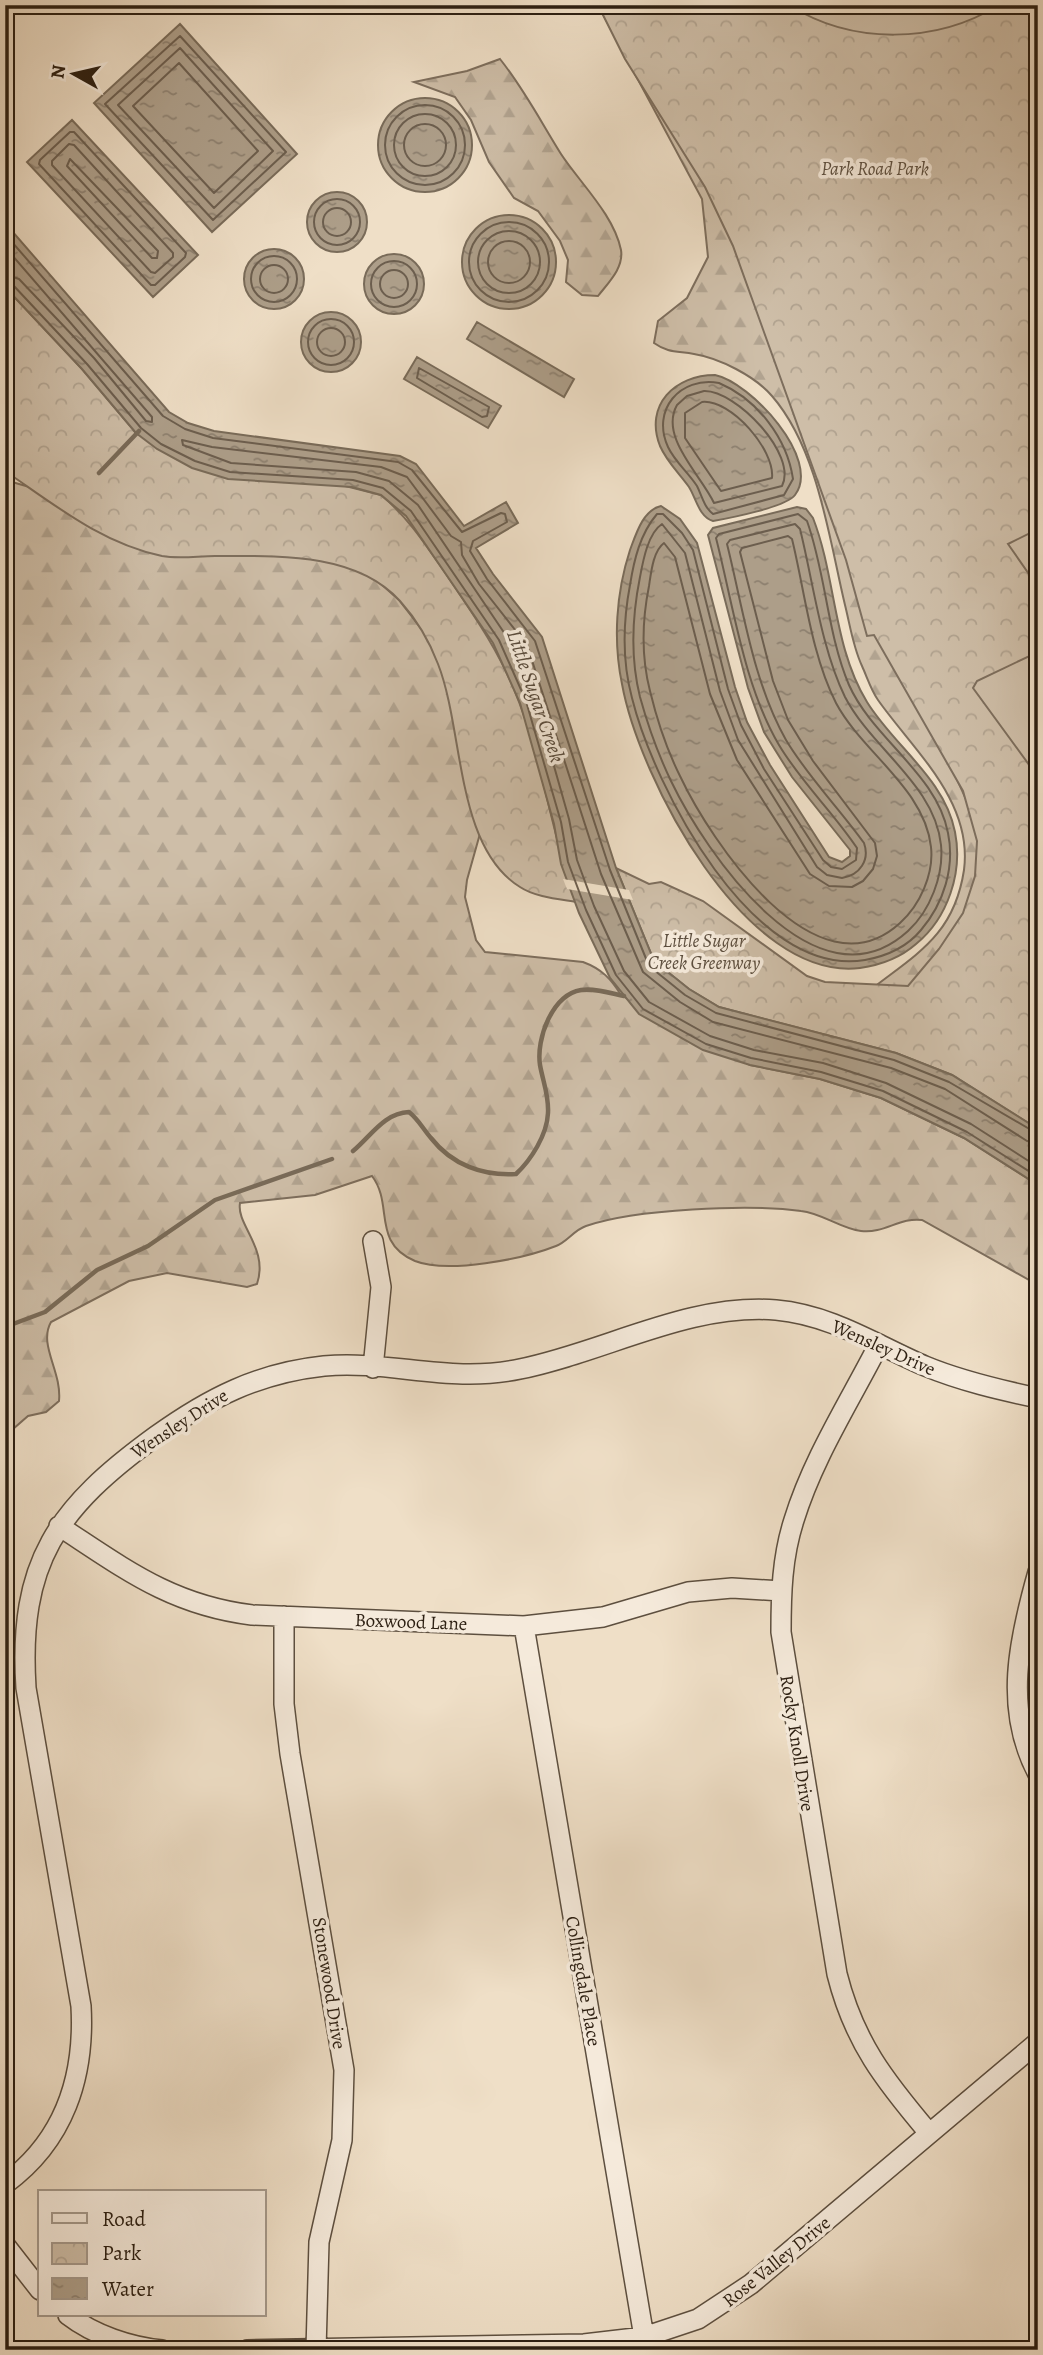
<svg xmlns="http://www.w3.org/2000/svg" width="1043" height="2355" font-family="Alegreya,serif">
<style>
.forest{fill:url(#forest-firs);stroke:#7d6e5d;stroke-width:2}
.park{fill:url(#park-crowns);stroke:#7d6e5d;stroke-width:2}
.garden{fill:#cebea8;stroke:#7d6e5d;stroke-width:2}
.water{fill:url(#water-ripples);stroke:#796b59;stroke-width:2}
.pier{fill:#efdfc7}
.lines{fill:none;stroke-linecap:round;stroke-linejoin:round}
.shore{stroke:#6c5e4e;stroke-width:2}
.stream{stroke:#796b59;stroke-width:4.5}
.minor-casing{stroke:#5d4f3f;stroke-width:22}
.minor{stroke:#f5eadb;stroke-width:19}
.labels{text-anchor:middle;stroke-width:7;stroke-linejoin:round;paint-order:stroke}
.park-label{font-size:19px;font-style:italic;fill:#5d4f3f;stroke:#f5eadb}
.street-label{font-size:19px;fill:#2c1f12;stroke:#f5eadb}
.water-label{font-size:21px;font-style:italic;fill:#594b3c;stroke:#f5eadb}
</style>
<defs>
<pattern id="forest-firs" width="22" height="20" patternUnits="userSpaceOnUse" patternTransform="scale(1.75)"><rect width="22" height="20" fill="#cebea8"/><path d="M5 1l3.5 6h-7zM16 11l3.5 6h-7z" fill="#b1a390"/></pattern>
<pattern id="park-crowns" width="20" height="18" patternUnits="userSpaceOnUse" patternTransform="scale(1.75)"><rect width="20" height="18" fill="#cebea8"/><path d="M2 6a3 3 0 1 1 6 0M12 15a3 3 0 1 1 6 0" fill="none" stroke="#b1a390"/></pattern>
<pattern id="water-ripples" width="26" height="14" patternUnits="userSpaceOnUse" patternTransform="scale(1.75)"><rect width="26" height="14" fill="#ad9e89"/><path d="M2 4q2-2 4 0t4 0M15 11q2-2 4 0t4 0" fill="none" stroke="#8d806f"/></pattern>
</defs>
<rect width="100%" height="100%" fill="#efdfc7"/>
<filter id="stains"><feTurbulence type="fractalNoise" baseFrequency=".00286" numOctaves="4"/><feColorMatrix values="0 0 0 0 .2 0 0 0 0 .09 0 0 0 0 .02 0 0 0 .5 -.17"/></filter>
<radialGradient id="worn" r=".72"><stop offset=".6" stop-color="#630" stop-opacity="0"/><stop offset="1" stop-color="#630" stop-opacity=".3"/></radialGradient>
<path class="forest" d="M598,5H686L941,744L979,828L968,1032L869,991C916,954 954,936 964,870C973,801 914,751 878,700C871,690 867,677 862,666C853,647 850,625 845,605C829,538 818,449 772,396C755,376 719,358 694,354C677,351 668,353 654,343L658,321L687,298L708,257L702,199Z
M500,59C524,89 541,122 561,154C580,183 614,215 621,250C624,268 608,283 598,296L582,295L566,282L568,260L560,241L538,211L514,198L489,162L471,120L455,97L414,82L467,71Z
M5,480L40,490L345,552L399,600L423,631L457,694L483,823L467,880L465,897L476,940L485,952L583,962C602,969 611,979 621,995L750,1065L820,1079L881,1098L964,1138L1038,1185V1285L922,1220C900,1217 884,1234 861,1231C841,1229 822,1213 801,1211C749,1204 635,1209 586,1226C574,1230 567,1242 556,1246C523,1259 448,1274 415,1261C371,1242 394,1205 372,1176L315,1195L240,1203C236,1225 269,1248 257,1284L247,1287L167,1273L129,1281L51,1322C38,1345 62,1371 59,1401L46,1412L28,1416L5,1436Z"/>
<path class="park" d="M598,5H1038V1129L952,1075L896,1053L719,1007L689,989L654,961L616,868L649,884L661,882L703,901L807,976L825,982L908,986L939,949L963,913L975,876L977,841L963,791L874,635L867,636L846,560L733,246L705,187L625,59Z
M5,287L82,369L136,433L381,495C410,519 427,547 448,577C476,618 502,656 519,702C544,767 552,837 576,902C558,899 535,897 520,887C455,847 464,730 438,664C429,640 417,620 400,601C356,552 276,556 215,556C198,556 179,559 162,556C101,543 55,505 5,471Z"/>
<path class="garden" d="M789,5H999C936,44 852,45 789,5Z
M1038,529V587L1008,544Z
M1038,652V777L973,688L977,681Z"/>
<path class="water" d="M180,24L297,154L212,232L94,103Z
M378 145a47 47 0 1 1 94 0a47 47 0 1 1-94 0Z
M72,120L198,255L153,297L27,162Z
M307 222a30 30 0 1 1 60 0a30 30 0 1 1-60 0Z
M462 262a47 47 0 1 1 94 0a47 47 0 1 1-94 0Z
M5,223L169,412L188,423L214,431L400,456L416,464L464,526L506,502L518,523L476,548L493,574L542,637L616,868L654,961L689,989L719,1007L896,1053L952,1075L1038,1129V1185L964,1138L881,1098L820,1079L750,1065L703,1050L639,1014L610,978L579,913L561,864L554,824L520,703L493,643L406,516L381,495L352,487L228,479L192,468L157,449L136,433L82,369L5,287Z
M244 279a30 30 0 1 1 60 0a30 30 0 1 1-60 0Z
M364 284a30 30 0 1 1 60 0a30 30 0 1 1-60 0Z
M301 342a30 30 0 1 1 60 0a30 30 0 1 1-60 0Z
M477,322L574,379L564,397L467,339Z
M417,357L501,406L488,428L404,379Z
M715,375C750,382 822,459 795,495C786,507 730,518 713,521C699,517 696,498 689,487C679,473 667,462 660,446C644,405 675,375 715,375Z
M661,506L680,519L697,543L735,687L747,722L770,765L829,857L842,862L850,856V850L792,777L764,732L748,688L708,535L713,528L797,507L806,509L813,518C836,577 833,647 867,702C894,746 945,779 955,832C963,872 948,918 916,944C900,958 881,965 860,968C745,982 639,778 622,684C613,641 616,593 630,550C636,534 643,510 661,506Z"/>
<path class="pier" d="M563,879L629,890L633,900L567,889Z"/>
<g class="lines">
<path class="shore" d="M180,36L286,152L213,220L105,104Z
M180,48L273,151L214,208L118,105Z
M179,63L258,151L214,193L133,106Z
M385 145a40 40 0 1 1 80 0a40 40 0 1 1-80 0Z
M394 145a31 31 0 1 1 62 0a31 31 0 1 1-62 0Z
M404 145a21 21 0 1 1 42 0a21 21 0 1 1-42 0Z
M70,132H74L186,253L185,257L155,285H151L39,164L40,160Z
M69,144L74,145L173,253V257L155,273L151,272L52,165V161Z
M70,159L158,251L157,258H152L67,166Z
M314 222a23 23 0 1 1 46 0a23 23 0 1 1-46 0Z
M323 222a14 14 0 1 1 28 0a14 14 0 1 1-28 0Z
M469 262a40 40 0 1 1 80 0a40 40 0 1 1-80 0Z
M478 262a31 31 0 1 1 62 0a31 31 0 1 1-62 0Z
M5,234L163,416L185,429L213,438L398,462L412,470L462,532L501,513L505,514L507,522L473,541L470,551L487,579L535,641L610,870L649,966L685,995L716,1013L894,1060L949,1082L1038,1134
M488 262a21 21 0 1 1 42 0a21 21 0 1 1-42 0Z
M5,247L152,417V422L146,421L94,358L19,279L5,274
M251 279a23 23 0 1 1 46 0a23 23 0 1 1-46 0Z
M371 284a23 23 0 1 1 46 0a23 23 0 1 1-46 0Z
M260 279a14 14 0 1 1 28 0a14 14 0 1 1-28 0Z
M380 284a14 14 0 1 1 28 0a14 14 0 1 1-28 0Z
M5,283L13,285L87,364L141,428L161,444L195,461L230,472L353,480L383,488L411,511L499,640L526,701L561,822L568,862L586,910L616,975L643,1009L706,1044L751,1058L821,1072L883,1091L967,1132L1038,1177
M308 342a23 23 0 1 1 46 0a23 23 0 1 1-46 0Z
M317 342a14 14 0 1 1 28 0a14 14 0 1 1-28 0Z
M419,368L489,407L487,416L482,417L417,378Z
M719,383C757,399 787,438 793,479L784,495L713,514C704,507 702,496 697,486C688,472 675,462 668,447C651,410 680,376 719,383Z
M704,391C736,390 798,455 782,486L714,503C701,475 659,437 677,405L687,396Z
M702,402C731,399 775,450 772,478L721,491L685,438V413Z
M663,514L682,533L693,550L728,689L741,725L764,769L823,860L831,867L842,869L856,860L857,848C833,812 801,782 779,745C744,686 733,604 716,538L719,534L798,514L807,521C826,574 827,633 849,685C873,739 937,774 948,833C955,867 944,903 921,930C907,947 887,956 865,960C753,979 654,787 632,698C622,661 623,622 630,585C634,560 640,534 657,514Z
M795,524L800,529C813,581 821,648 845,697C872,749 935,785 941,845C944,875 930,911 908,931C816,1015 705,852 671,781C658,754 648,726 640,697C630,657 632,617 640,577C643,561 648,533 662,524L685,553L720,691L738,740L817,867L827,875L842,878C860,875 870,860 864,843C839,808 808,777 786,740C753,682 743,608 727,544L730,540Z
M788,536L792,539C805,592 811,654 836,703C862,752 925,789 931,847C934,874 920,905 900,923C816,1000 710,840 680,776C667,750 657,720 650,691C641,656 642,621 649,586C651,573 653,551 664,543L675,557L710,694L737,760L810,874L829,886L852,887L863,881L873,869L877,856L875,843L813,761L788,720L773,681L740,552L742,548Z
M1038,1143L1027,1141L945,1089L891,1068L713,1022L680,1002L643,972L601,874L527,645L479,584L462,555L461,542L451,536L407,477L381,467L212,447L182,440L183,445L231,463L356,472L389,481L418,505L507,637L535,699L569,819L577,860L594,906L624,971L649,1002L710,1036L754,1050L823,1063L886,1083L971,1124L1038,1167"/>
<path class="stream" d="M99,473L139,431
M353,1151C371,1136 384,1113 409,1112C419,1120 423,1129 431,1138C452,1165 483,1176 516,1174C531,1160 547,1135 548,1113C549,1095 543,1082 540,1065C536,1039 552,995 581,990C595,988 610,993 624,996
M5,1327L45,1312L97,1270L148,1246L215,1200L332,1159"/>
<g class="minor-casing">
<path id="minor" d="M373,1241L381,1287L373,1368
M879,1344C850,1401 813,1458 794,1520C782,1557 781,1594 781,1632L837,1974C854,2042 885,2081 929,2133
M59,1526C125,1569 171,1605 252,1615L524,1626L603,1617L688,1592L732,1588L781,1591
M1038,1572C1019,1639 1003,1709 1038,1774
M284,1616V1704L290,1754L344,2070L342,2140L319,2242L316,2350
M524,1626L644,2337
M5,2184C64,2141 85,2077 81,2006L26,1688C18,1562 57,1508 156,1436C209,1398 258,1373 324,1366C391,1360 450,1384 520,1369C605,1352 688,1303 776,1310C832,1315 876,1345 925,1366C961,1381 1000,1390 1038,1398
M5,2245L40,2290
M68,2315C94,2335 130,2347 162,2350
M247,2350L584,2344L644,2337L698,2319L751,2284L1038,2042"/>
</g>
<use href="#minor" class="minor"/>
</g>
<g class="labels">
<g class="park-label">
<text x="875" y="175">Park Road Park</text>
<text x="704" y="947">Little Sugar<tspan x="704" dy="22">Creek Greenway</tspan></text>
</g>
<g class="street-label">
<text transform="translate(884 1347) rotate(24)" y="7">Wensley Drive</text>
<text transform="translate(179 1423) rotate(-33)" y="7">Wensley Drive</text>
<text transform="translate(411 1621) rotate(2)" y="7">Boxwood Lane</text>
<text transform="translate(798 1743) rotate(81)" y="7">Rocky Knoll Drive</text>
<text transform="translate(584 1981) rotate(80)" y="7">Collingdale Place</text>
<text transform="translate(330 1983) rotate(81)" y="7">Stonewood Drive</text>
<text transform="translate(776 2261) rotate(-39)" y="7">Rose Valley Drive</text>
</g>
<g class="water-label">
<text transform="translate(536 696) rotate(71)" y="7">Little Sugar Creek</text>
</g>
</g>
<rect width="1043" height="2355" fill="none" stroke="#efdfc7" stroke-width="28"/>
<rect x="7" y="7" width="1029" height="2341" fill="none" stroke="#2c1f12" stroke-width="3.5"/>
<rect x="14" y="14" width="1015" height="2327" fill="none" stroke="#2c1f12" stroke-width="2"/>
<rect x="38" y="2190" width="228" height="126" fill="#f5eadb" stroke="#a5998b" stroke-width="2"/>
<rect x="52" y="2213" width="35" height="10" fill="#f5eadb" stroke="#a5998b" stroke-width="2"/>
<text x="102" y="2226" font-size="21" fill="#2c1f12">Road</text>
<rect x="52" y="2243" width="35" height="21" fill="url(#park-crowns)" stroke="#a5998b" stroke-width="2"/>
<text x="102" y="2260" font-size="21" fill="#2c1f12">Park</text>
<rect x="52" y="2278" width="35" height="21" fill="url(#water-ripples)" stroke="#a5998b" stroke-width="2"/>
<text x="102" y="2296" font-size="21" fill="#2c1f12">Water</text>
<g transform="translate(74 74) rotate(278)" stroke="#f5eadb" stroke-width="5" paint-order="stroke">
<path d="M0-5L12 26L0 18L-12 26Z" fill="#2c1f12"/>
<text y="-10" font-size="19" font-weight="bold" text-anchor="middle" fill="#2c1f12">N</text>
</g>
<rect width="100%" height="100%" filter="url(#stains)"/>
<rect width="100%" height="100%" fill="url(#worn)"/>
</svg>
